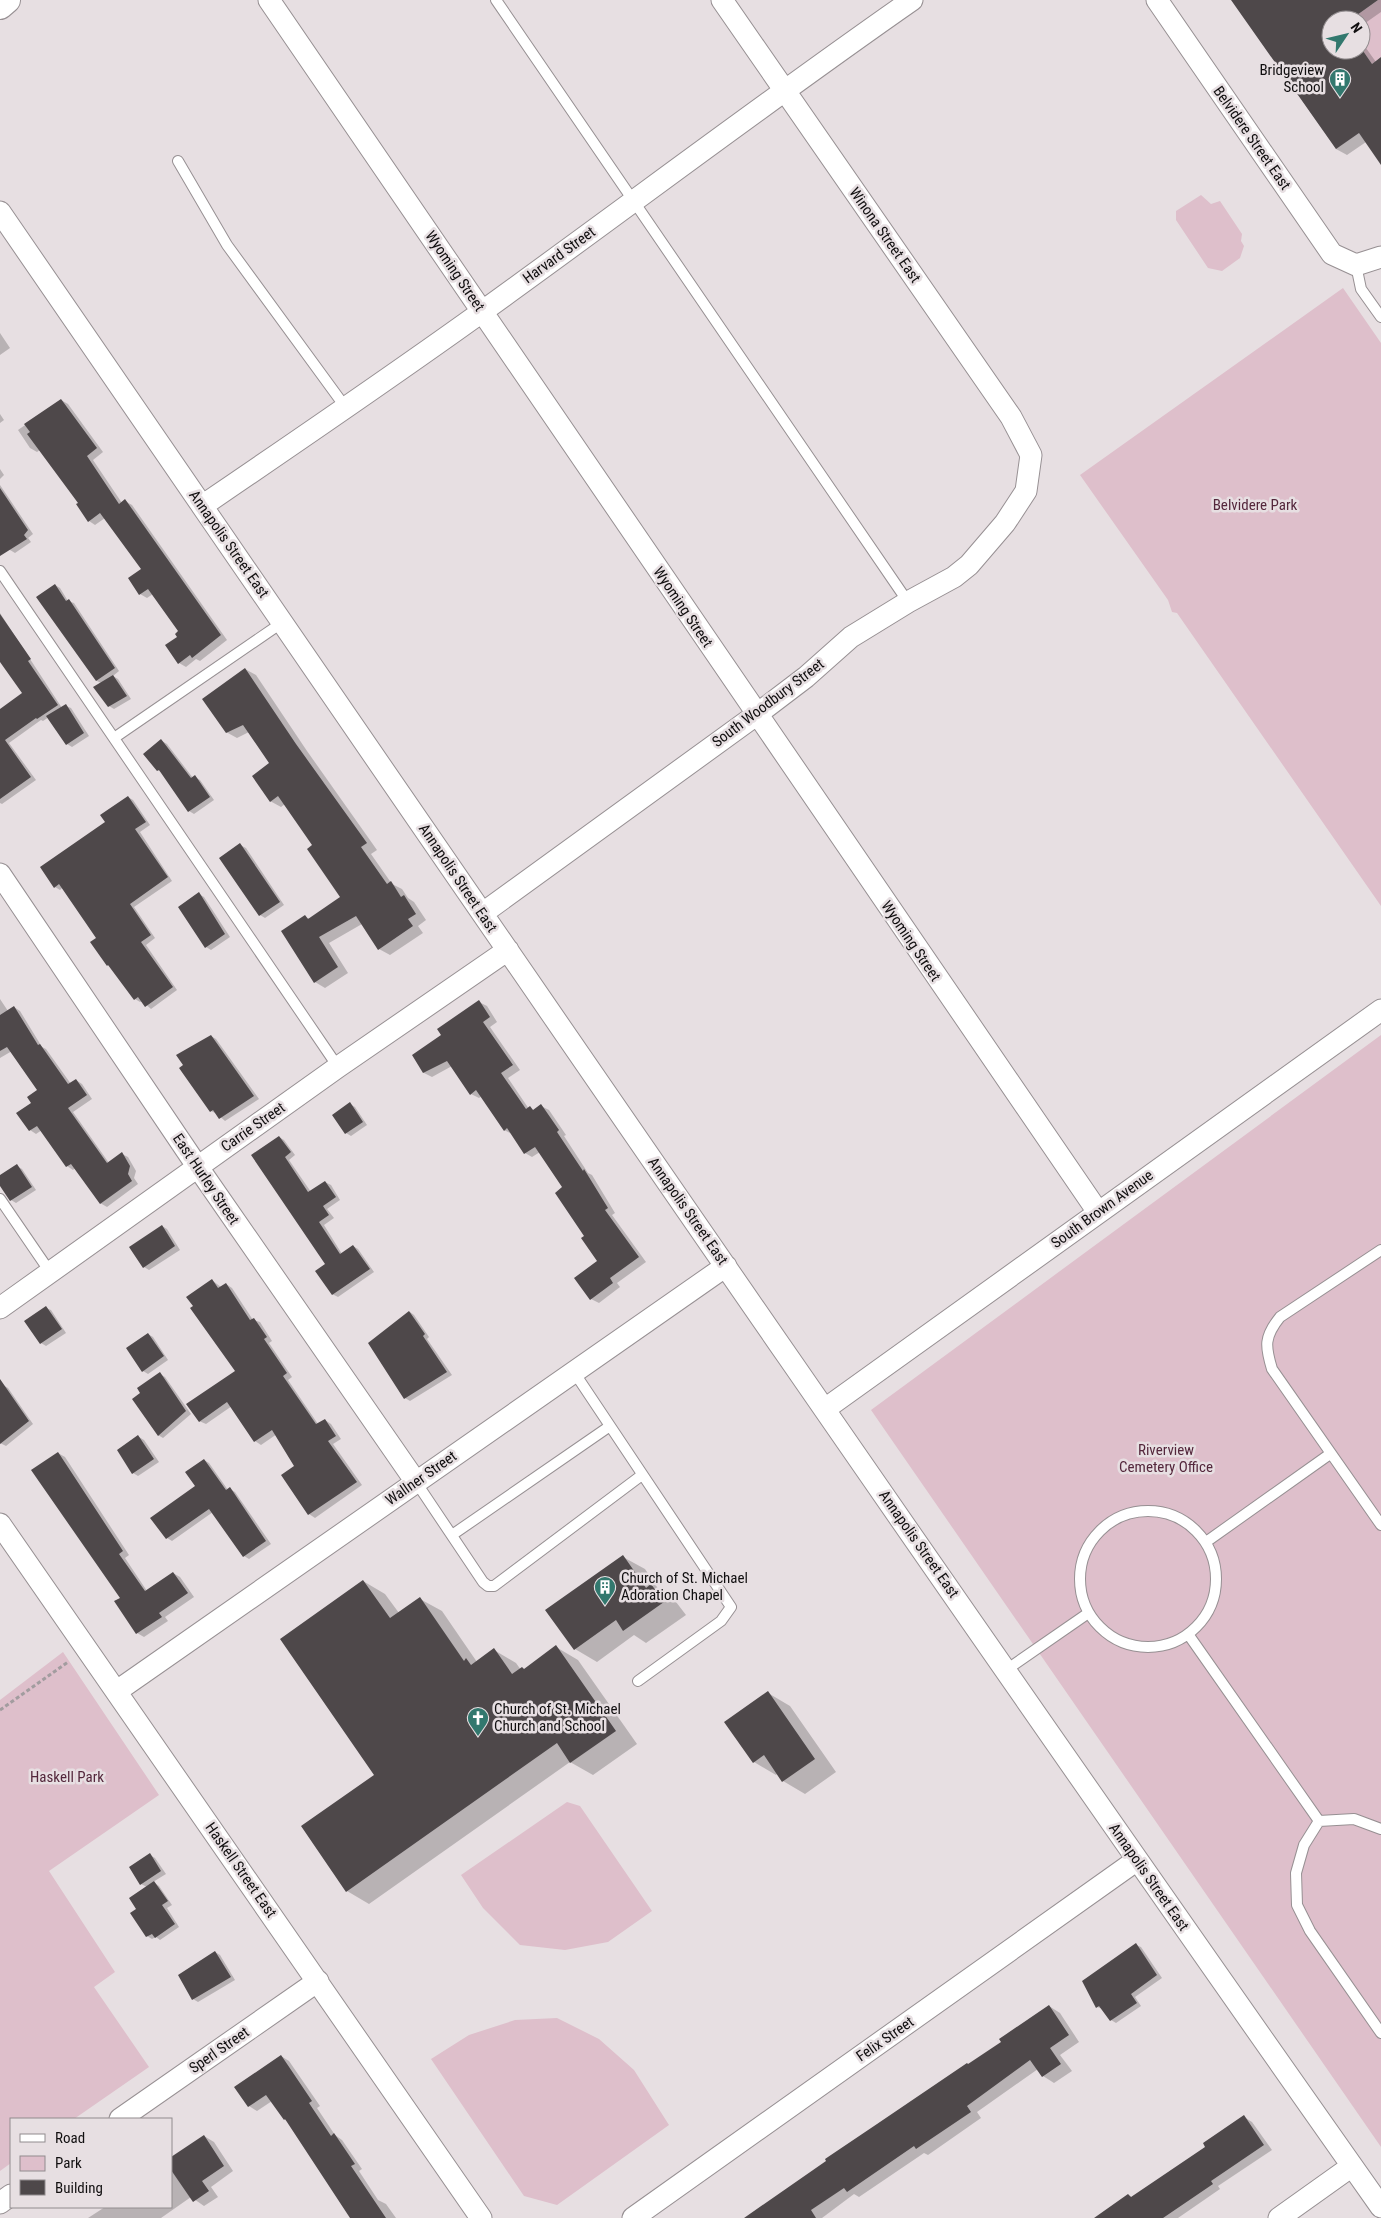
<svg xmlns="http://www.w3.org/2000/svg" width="1381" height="2218" font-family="'Roboto Condensed',sans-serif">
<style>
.green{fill:#debfcb}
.shadow{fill:#0003}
.building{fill:#4e484a}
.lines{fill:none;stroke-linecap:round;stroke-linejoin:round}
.service-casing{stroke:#979093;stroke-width:12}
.minor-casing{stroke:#979093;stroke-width:23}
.tertiary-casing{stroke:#979093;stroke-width:28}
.path{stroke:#a29c9f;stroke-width:3;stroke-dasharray:4 2.5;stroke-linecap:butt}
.service{stroke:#fff;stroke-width:10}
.minor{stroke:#fff;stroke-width:21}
.tertiary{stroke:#fff;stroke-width:26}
.labels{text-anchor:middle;stroke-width:5;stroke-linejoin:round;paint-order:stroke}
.poi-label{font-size:15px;fill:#110f10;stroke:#e7dfe2;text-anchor:start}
.street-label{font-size:15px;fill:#110f10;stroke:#e7dfe2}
.park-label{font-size:15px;fill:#54273c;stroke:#e7dfe2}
</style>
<rect width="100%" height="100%" fill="#e7dfe2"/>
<path class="green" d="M1378,0H1381V57L1372,64L1361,48V20H1350Z
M1201,195L1211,204L1220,201L1242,234L1241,241L1244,246L1240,258L1222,271L1208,268L1176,220V211Z
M1343,288L1381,343V906L1177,613L1172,612L1168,600L1080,475Z
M1381,1035V2147L871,1410Z
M63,1652L159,1795L49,1871L115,1972L94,1987L149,2067L74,2119H11V2163L0,2171V1700Z
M567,1802L580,1806L652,1911L608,1942L565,1950L520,1945L483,1908L461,1875Z
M557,2018L599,2039L634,2070L669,2125L557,2205L524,2196L431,2059L469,2035L515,2020Z"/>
<path class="shadow" d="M1232,0H1381V12L1361,26V20H1331V50H1361V41L1376,62L1381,59V154L1366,142L1347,155L1336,149Z
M0,333L10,348L0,355Z
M61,400L68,404L103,452L93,460L122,503L125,501L132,505L227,640L200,661L196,659L186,667L179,663L180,632L153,594L147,598L140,594L142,569L105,518L95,525L89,521L79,503L40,450L37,452L30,448L18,430Z
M0,414L4,420L0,423Z
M0,469L4,475L0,479Z
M0,485L33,534L28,538L31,542L15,553L10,550L0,535Z
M55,585L60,588L68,601L74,603L119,671L113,676L118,679L131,699L114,709L109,706L101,683L97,681L38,597Z
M0,613L62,708L66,706L71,708L89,736L72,747L67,744L49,717L43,721L41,720L9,743L36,780L2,804L0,803V711L28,692L0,652Z
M245,669L256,675L307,751L377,850L371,854L392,884L402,889L408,898L414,902L426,920L418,926L423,933L390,955L379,949L362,924L329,943L348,973L325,988L315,982L305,917L310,919L342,898L314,846L285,804L281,807L270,801L271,764L249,732L237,738L226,732Z
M162,741L167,744L193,778L195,777L200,780L214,800L194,814L189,811L163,774L158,770Z
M128,797L133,800L150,825L140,832L172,881L134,907L155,938L146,945L177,990L151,1009L142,1001L140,1002L135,999L112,967L108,965L98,939L63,887L60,890L55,887Z
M240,845L246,848L284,905L265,918L260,915Z
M199,894L204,897L230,937L211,950L206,947Z
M0,999L8,1011L14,1007L20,1011L42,1047L46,1049L71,1084L76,1080L82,1084L92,1099L73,1112L109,1163L122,1154L128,1157L136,1171L134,1178L138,1184L107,1207L100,1203L75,1168L73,1170L67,1166L42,1130L36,1134L30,1130L32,1103L39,1090L12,1051L0,1058Z
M479,1002L487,1006L497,1022L490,1027L520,1070L508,1078L529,1109L534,1110L541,1106L549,1110L566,1135L564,1136L588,1173L592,1175L615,1213L612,1215L646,1262L617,1283L620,1287L599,1303L591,1299L599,1261L564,1187L540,1152L532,1157L525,1153L512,1134L504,1130L482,1096L479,1098L471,1094L452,1066L432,1077L424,1073L414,1055L443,1035Z
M211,1036L216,1039L259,1099L225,1121L217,1114L211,1111Z
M350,1104L355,1107L367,1125L351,1136L346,1133Z
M279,1137L284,1140L295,1155L289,1160L311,1192L325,1182L331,1185L340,1200L327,1209L334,1218L324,1225L342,1254L353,1246L358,1249L374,1272L338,1297L332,1294L327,1264L253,1155Z
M17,1166L22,1169L36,1190L16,1203L11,1200L0,1183V1177Z
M162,1226L167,1229L180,1250L149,1270L144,1267Z
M213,1281L221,1287L226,1284L232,1288L253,1320L260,1322L272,1341L269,1343L292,1377L288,1380L318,1424L325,1420L331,1424L341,1439L333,1444L362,1485L315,1518L309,1514L296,1466L277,1434L261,1445L255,1441L232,1406L206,1424L199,1421L237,1372Z
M46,1308L51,1310L66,1333L46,1346L41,1343Z
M410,1312L414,1315L429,1337L427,1339L452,1375L410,1401L405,1398Z
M148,1334L153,1337L168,1360L148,1374L143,1371Z
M160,1374L165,1377L191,1414L163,1438L158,1435Z
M3,1385L8,1388L33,1424L6,1446L0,1443V1387Z
M139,1437L144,1440L159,1462L138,1476L133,1473Z
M58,1453L65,1457L129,1555L125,1558L147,1591L173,1573L180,1577L194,1597L165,1617L168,1621L144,1637L137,1633Z
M204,1460L209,1463L228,1490L230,1489L235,1492L271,1544L249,1559L244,1556L213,1512L172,1541L167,1538L197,1486Z
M623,1557L645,1569L659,1590L673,1598L686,1615L646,1643L634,1635L597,1662L575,1649Z
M363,1581L385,1594L399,1613L420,1599L442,1611L477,1662L494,1650L516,1663L521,1670H524L556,1647L578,1660L637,1744L593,1775L570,1762L369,1904L347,1891L376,1775Z
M768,1693L790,1706L836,1772L805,1794L783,1781L778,1773L776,1775L754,1762Z
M150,1855L155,1858L166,1874L153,1882L159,1886L172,1905L167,1908L179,1927L160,1940L156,1937L152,1939L147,1936L138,1909L147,1887L141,1884Z
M1136,1945L1141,1947L1162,1978L1135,1997L1141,2006L1116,2023L1111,2020L1103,2009L1097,2007Z
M215,1952L220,1955L235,1980L198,2002L193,1999L179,1976Z
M1049,2006L1060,2013L1079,2042L1060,2055L1072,2071L1054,2083L1043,2076L1038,2069L977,2112L981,2118L928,2155L924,2153L859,2197L854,2194L822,2218H746L1003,2043Z
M281,2056L289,2061L320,2106L317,2108L335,2135L342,2140L362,2169L359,2171L378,2200L386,2204L396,2218H352L288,2122L284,2119L272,2101L257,2111L249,2106Z
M1244,2117L1252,2122L1272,2150L1218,2186L1220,2189L1178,2218H1096L1128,2195L1133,2198L1207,2147Z
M204,2136L214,2142L233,2171L211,2187L218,2197L204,2206L191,2197L161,2218H88L105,2207H171V2158Z"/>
<path class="building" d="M1231,0H1378L1350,20H1331V50L1361,48L1372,64L1381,57V165L1359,133L1336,149Z
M61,399L97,448L87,456L119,504L125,499L221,635L192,658L190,655L178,664L165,645L177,637L175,634L178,631L148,589L139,595L128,578L141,569L100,513L88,522L76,504L78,503L27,434L30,432L24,424Z
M0,488L28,530L24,535L27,539L0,556Z
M55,584L66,601L69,599L115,668L96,681L36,597Z
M0,614L31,659L28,661L58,705L37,719L36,718L5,740L31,777L0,799V709L22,693L0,662Z
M245,668L296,744L367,843L361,847L387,884L391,881L401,897L404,895L416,914L408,919L413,926L378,950L356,916L319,937L338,967L314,983L281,931L305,915L308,919L340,897L307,849L312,845L278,796L270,802L252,776L269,763L243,725L226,733L202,699Z
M113,675L127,696L108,707L93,687Z
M66,704L84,733L66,745L46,716Z
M161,739L191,778L195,775L210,797L188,812L159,770L157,771L143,754Z
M128,796L146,822L135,829L168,877L130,904L151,935L141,942L173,987L145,1007L138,997L134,1000L108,965L107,966L90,942L96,938L59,884L54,888L40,867L105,822L100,815Z
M240,843L280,902L259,916L219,858Z
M199,892L225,934L205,948L178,907Z
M479,1000L490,1017L483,1022L513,1065L501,1073L526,1109L530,1106L533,1110L541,1104L559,1130L557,1132L583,1171L584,1169L608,1208L605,1210L639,1257L610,1278L613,1283L590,1300L574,1278L597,1261L581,1238L584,1236L555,1193L562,1187L535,1147L524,1154L507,1128L504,1131L476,1090L470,1095L447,1061L423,1073L412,1055L441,1035L437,1029Z
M14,1006L38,1045L40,1044L68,1084L76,1079L87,1095L68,1108L107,1163L122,1152L130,1166L128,1174L132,1181L100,1204L71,1164L66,1167L37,1126L29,1131L16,1113L31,1103L27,1097L37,1090L7,1047L0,1051V1015Z
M211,1035L254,1096L219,1119L213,1110L210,1112L179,1068L183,1065L176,1055Z
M350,1102L363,1122L345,1134L332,1115Z
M279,1136L291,1152L285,1157L308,1192L325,1181L336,1197L323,1206L329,1215L319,1222L340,1254L353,1245L370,1269L332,1295L315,1271L325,1264L251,1155Z
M17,1164L32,1187L10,1201L0,1186V1175Z
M162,1225L175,1246L143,1268L129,1247Z
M212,1279L218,1288L226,1283L250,1320L254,1318L267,1337L264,1339L287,1373L283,1376L316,1424L325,1419L336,1436L328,1441L357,1482L308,1515L281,1475L294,1466L272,1430L254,1442L227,1402L199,1422L186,1404L235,1371L190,1308L193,1306L186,1297Z
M46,1306L62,1329L40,1344L24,1321Z
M409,1311L425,1334L423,1336L447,1372L404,1399L368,1343Z
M148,1333L164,1356L142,1372L126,1348Z
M160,1372L186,1411L158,1436L132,1399L140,1393L137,1388Z
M0,1379L29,1421L0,1444Z
M138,1435L154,1459L132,1474L117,1450Z
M58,1452L123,1551L119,1554L145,1591L173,1572L188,1593L159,1613L162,1617L136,1634L114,1601L120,1598L31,1470Z
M204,1459L226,1490L230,1487L266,1541L243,1557L209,1509L166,1539L150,1518L195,1486L185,1472Z
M623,1555L646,1588L651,1584L664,1602L623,1631L616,1620L574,1650L545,1610Z
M363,1580L390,1618L420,1597L464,1661L466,1658L471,1665L494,1648L512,1674L522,1667L524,1669L556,1645L616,1731L570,1763L557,1743L346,1892L301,1826L374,1775L280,1639Z
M768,1691L815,1759L782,1782L764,1755L753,1763L724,1722Z
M150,1853L161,1871L140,1885L129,1867Z
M154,1881L168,1901L162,1905L175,1924L155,1938L152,1934L146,1937L130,1913L136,1909L129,1898Z
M1136,1943L1157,1975L1131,1994L1137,2003L1110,2021L1099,2006L1096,2008L1082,1981Z
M215,1951L231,1977L192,2000L178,1975Z
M1049,2005L1069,2035L1050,2048L1061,2064L1042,2077L1030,2060L967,2106L971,2112L916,2149L914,2146L847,2192L844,2188L811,2210L816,2218H744L826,2161L825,2159L877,2124L967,2063L968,2064L1001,2042L999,2039Z
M281,2055L312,2101L309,2103L331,2136L334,2133L355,2164L351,2166L386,2218H350L285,2119L284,2120L266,2095L248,2107L234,2087Z
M1244,2115L1264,2145L1211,2181L1213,2184L1163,2218H1094L1128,2194L1131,2197L1205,2147L1203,2143Z
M204,2135L224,2166L202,2181L209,2191L193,2202L171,2170V2157Z"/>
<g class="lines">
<g class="service-casing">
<path id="service" d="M496,0L908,602
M178,161L227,245L346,408
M1356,265L1361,289L1381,317
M0,571L338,1067
M114,738L283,622
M0,1199L50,1272
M1381,1250L1280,1317C1264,1337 1265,1346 1272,1369L1381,1525
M574,1372L731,1607L721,1621L638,1681
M416,1482L483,1582L488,1586H494L642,1475
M1080 1579a68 68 0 1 1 136 0a68 68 0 1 1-136 0Z
M452,1535L610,1426
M1206,1542L1330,1454
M1188,1634L1319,1821
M1006,1670L1087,1614
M1319,1821L1304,1845L1296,1873L1297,1905L1310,1931L1381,2033
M1319,1821L1354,1819L1381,1829"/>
</g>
<g class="minor-casing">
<path id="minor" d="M269,0L1098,1212
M1157,0L1332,254L1356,265L1381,257
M0,212C458,878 915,1546 1381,2207
M202,506C296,442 390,378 483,311C626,208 767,101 912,0
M0,874L197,1166L416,1482
M483,913L756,715L806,677L851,637L908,602L954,577L969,565L1005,523L1026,491L1031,455L1011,417L722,0
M0,1308L338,1067L508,950
M825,1409L1381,1010
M0,1524L481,2218
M117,1691L726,1266
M120,2119L318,1981
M0,2203L11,2195
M633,2218L1137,1860
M1279,2218L1352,2166"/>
</g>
<g class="tertiary-casing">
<path id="tertiary" d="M0,6L7,0"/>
</g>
<path class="path" d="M0,1710L68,1662"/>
<use href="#service" class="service"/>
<use href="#minor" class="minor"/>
<use href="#tertiary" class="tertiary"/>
</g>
<defs>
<g id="building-pin" transform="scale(1.125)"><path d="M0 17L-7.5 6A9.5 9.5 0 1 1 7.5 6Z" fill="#32786e" stroke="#e7dfe2"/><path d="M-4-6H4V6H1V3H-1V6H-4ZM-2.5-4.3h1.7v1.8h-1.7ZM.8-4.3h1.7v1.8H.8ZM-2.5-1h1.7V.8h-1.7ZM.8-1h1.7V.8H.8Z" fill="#fff"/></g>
<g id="church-pin" transform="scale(1.125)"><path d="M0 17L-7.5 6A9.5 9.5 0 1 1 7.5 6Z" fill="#32786e" stroke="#e7dfe2"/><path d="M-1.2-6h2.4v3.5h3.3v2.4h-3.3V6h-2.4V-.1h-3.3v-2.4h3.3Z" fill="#fff"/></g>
</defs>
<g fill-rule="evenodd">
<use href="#building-pin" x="1340" y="79"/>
<use href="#building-pin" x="605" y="1587"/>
<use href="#church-pin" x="478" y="1718"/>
</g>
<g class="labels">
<g class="poi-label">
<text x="1324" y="75" text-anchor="end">Bridgeview<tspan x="1324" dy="17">School</tspan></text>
<text x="621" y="1583">Church of St. Michael<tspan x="621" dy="17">Adoration Chapel</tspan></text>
<text x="494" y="1714">Church of St. Michael<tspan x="494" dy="17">Church and School</tspan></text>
</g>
<g class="street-label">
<text transform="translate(1252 138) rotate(55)" y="5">Belvidere Street East</text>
<text transform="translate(885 235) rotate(55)" y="5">Winona Street East</text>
<text transform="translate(559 255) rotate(-36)" y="5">Harvard Street</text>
<text transform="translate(455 271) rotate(56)" y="5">Wyoming Street</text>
<text transform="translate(229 544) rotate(55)" y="5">Annapolis Street East</text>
<text transform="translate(683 607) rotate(56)" y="5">Wyoming Street</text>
<text transform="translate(768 703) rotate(-37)" y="5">South Woodbury Street</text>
<text transform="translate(458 878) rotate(56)" y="5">Annapolis Street East</text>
<text transform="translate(911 941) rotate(56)" y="5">Wyoming Street</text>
<text transform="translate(253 1127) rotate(-35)" y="5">Carrie Street</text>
<text transform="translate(206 1179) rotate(56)" y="5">East Hurley Street</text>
<text transform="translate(1102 1209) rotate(-36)" y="5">South Brown Avenue</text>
<text transform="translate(688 1211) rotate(55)" y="5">Annapolis Street East</text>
<text transform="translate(421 1478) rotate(-35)" y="5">Wallner Street</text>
<text transform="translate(919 1544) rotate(55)" y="5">Annapolis Street East</text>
<text transform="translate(241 1870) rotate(55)" y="5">Haskell Street East</text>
<text transform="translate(1149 1877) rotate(55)" y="5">Annapolis Street East</text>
<text transform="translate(885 2039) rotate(-35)" y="5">Felix Street</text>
<text transform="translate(219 2050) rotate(-35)" y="5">Sperl Street</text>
</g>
<g class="park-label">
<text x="1255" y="510">Belvidere Park</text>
<text x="1166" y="1455">Riverview<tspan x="1166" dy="17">Cemetery Office</tspan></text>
<text x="67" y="1782">Haskell Park</text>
</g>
</g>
<rect x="10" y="2118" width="162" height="90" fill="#e7dfe2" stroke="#918c8e"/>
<rect x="20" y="2134" width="25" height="8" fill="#ffffff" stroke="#918c8e"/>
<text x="55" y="2143" font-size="15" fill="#110f10">Road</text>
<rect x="20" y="2156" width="25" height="15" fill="#debfcb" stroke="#918c8e"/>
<text x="55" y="2168" font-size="15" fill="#110f10">Park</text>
<rect x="20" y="2180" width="25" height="15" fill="#4e484a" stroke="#918c8e"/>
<text x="55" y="2193" font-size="15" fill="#110f10">Building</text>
<g transform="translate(1346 35) rotate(55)"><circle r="24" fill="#e7dfe2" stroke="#918c8e"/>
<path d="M0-4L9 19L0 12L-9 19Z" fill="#32786e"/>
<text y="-8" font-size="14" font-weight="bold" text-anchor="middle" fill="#110f10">N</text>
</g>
</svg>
